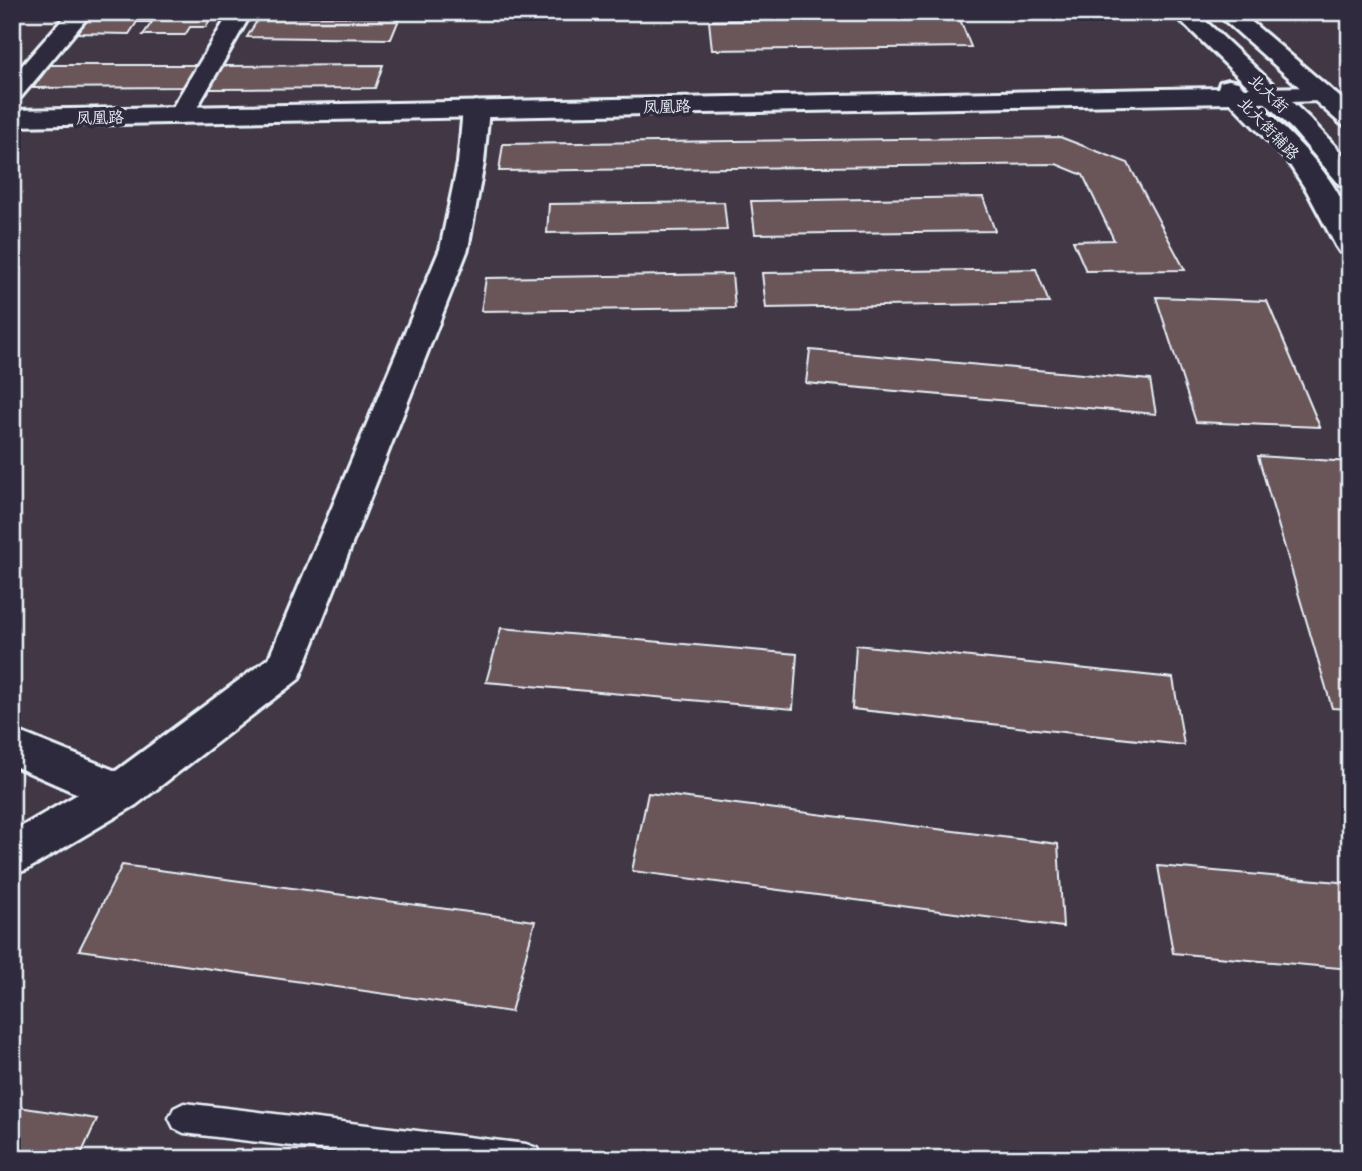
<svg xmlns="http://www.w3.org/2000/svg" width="1362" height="1171" font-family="'Shantell Sans','LXGW WenKai TC',sans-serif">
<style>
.building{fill:#6a5559;stroke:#e8f1f8;stroke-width:2}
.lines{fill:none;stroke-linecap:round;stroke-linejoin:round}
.service-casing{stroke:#e8f1f8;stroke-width:5}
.minor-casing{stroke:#e8f1f8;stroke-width:6}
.tertiary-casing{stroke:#e8f1f8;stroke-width:6}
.primary-casing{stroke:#e8f1f8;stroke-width:6}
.service{fill:#2f2a3d;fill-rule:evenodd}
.minor{fill:#2f2a3d;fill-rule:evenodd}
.tertiary{fill:#2f2a3d;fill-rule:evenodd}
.primary{fill:#2f2a3d;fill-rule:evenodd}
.labels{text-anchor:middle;stroke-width:7;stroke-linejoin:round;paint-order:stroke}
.far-street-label{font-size:16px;fill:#e8f1f8;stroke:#2f2a3d}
</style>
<rect width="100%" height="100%" fill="#413745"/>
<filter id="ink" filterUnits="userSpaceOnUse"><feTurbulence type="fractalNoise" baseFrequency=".0143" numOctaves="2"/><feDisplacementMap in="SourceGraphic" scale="14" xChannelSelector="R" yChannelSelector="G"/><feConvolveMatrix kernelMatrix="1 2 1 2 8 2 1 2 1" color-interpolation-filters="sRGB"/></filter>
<g filter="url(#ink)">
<path class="building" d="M144,12H215L206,27H190L185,35H143L152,22H137L129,34L75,33L88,16H141Z
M260,16L400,17L391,39L247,37Z
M959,17L971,47L712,50L709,21Z
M50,65H199L187,87L33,88Z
M383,65L375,88L209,89L221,66Z
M1060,137L1128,163L1185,270L1086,271L1073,241L1114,240L1083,175L1056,164L499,171L503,144Z
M983,197L995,231L755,234L751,201Z
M724,202L727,230L547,233L549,204Z
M1036,269L1049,303L766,308L762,273Z
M732,274L735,308L481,311L486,278Z
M1156,297L1267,301L1320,427L1196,422Z
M810,350L1150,380L1156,414L806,383Z
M1258,456L1350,462V709L1332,708Z
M501,628L797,654L793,709L486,682Z
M856,645L1173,678L1184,745L852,709Z
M648,793L1058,844L1063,927L632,871Z
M122,865L535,921L511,1012L79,950Z
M1158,866L1350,883V969L1173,953Z
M12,1106L97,1119L79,1159H12Z"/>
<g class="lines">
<g class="service-casing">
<path id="service" d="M184,1103L526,1144L537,1148L541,1159H400L184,1133L174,1128L169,1118L174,1108Z"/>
</g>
<g class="minor-casing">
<path id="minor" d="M69,12H92L21,97L12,99V77Z
M230,12H252L190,120L181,123L172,120L168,115Z
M476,101L485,104L489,109L484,163L468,249L299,679L136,805L28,869L12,875V832L78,794L12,765V729L116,771L269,658L440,249L458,163L463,109L467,104Z"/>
</g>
<g class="tertiary-casing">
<path id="tertiary" d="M1229,80L1238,82L1244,88L1321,87L1330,89L1333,94L1330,99L1321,101L1258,103C1292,136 1332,171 1349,217C1353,227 1350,243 1350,255L1340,252L1336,246L1307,191L1288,162L1231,103L12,126V110L1218,88L1220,82Z"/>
</g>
<g class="primary-casing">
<path id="primary" d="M1172,12H1196L1310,119L1350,162V187L1340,185L1292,129Z
M1215,12H1240L1350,106V127L1341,124Z"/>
</g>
<use href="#service" class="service"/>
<use href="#minor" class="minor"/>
<use href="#tertiary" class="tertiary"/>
<use href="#primary" class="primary"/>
</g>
</g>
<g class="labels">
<g class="far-street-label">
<text transform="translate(1269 93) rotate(44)" y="6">北大街</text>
<text transform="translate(667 106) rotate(-1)" y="6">凤凰路</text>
<text transform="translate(100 117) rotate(-1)" y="6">凤凰路</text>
<text transform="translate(1269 128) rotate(46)" y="6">北大街辅路</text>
</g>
</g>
<rect width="1362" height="1171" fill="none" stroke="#2f2a3d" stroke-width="42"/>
<rect x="21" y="21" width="1320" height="1129" fill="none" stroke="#e8f1f8" stroke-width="2.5" filter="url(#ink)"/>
</svg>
